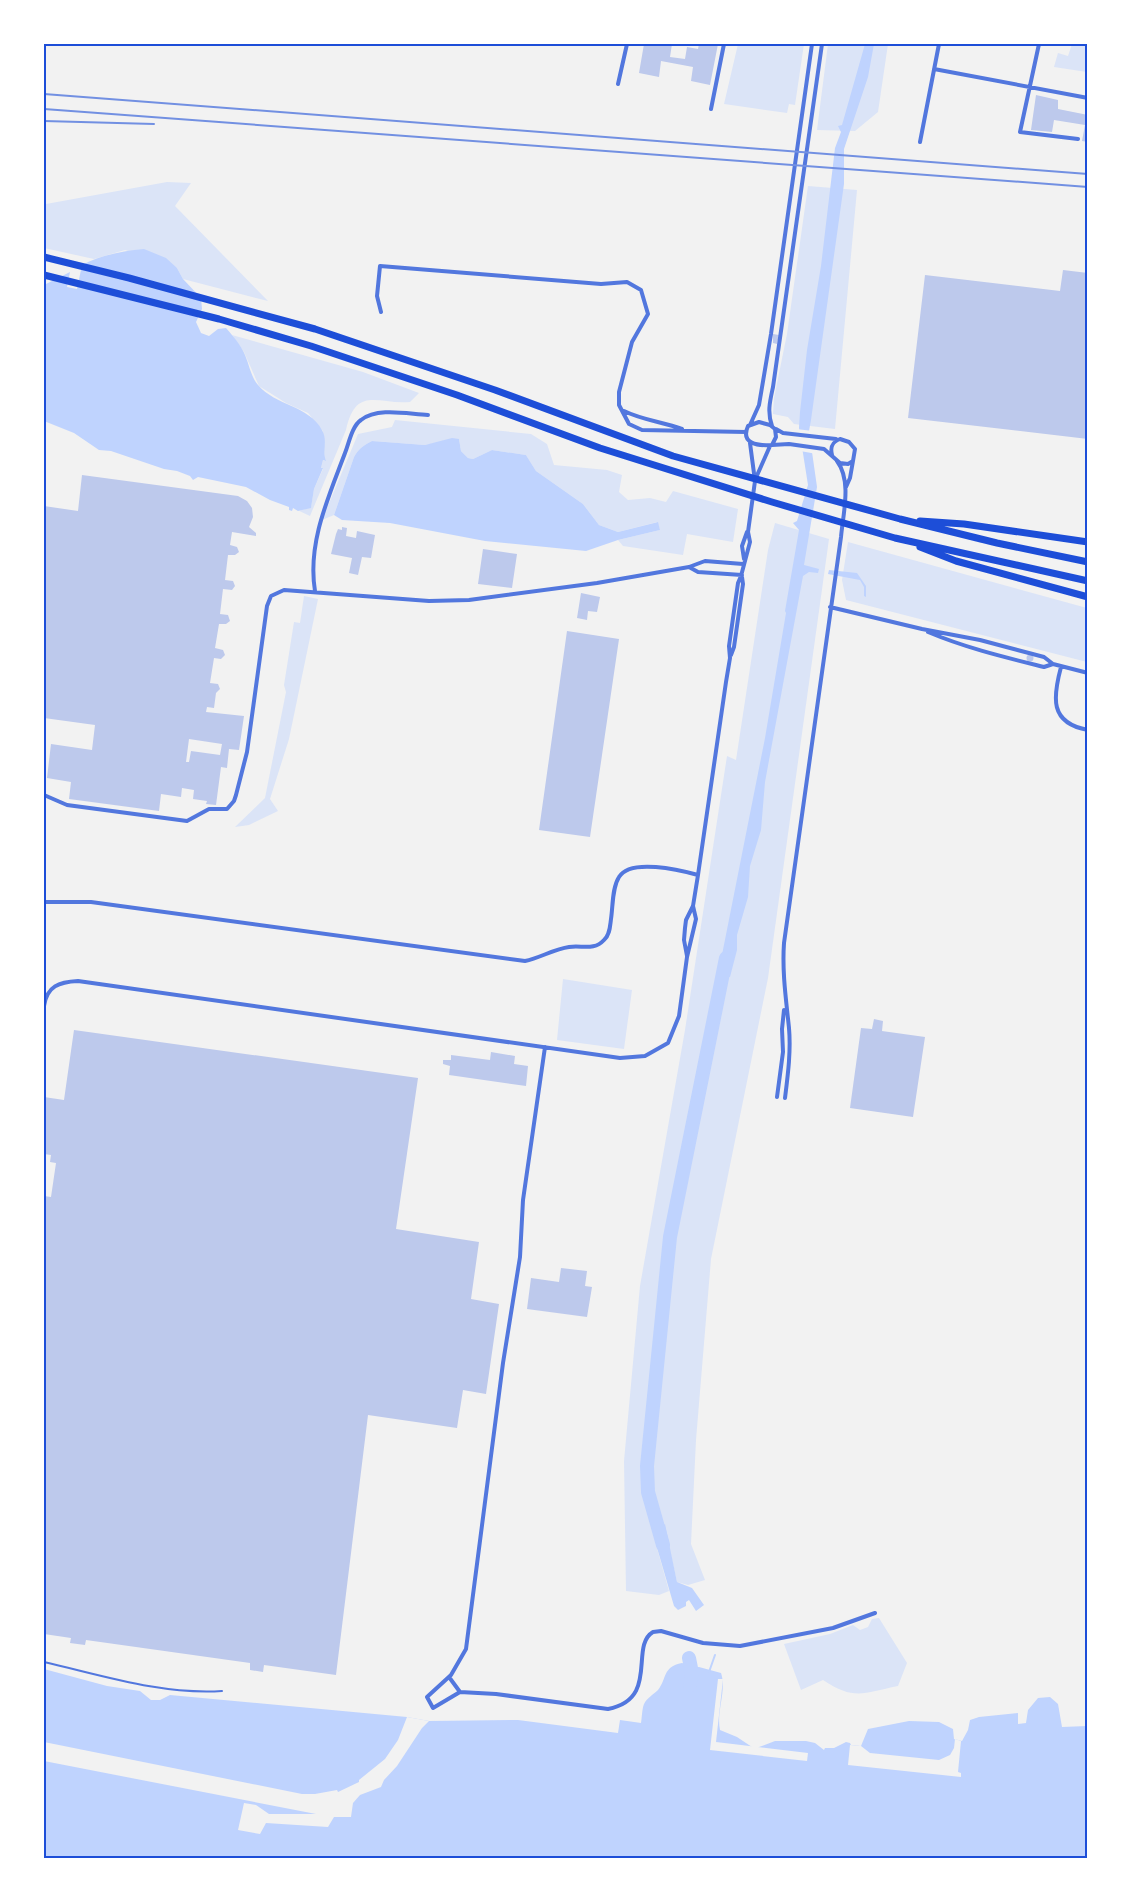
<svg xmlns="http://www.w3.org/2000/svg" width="1131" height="1902" font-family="Barlow,sans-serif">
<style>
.green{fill:#dbe4f7}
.water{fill:#bfd3fe}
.pier{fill:#f2f2f2}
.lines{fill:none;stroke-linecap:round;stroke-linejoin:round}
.stream{stroke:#bfd3fe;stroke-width:2}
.river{stroke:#bfd3fe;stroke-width:14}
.building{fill:#bdc9ec;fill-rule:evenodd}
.service{stroke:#5277de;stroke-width:2}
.minor{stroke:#5277de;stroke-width:4}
.trunk{stroke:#1d4ed8;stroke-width:7}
.rail{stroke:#7290e2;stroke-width:2}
.neatline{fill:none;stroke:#1d4ed8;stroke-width:2}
</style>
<rect width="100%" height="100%" fill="#f2f2f2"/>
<path class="green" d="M738,44H804L795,105L789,104L787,113L724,104Z
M828,44H888L878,112L855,131L817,130Z
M1072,44H1087V72L1054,67L1058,53L1068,56Z
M167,182L191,183L175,206L268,301L183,279L177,268L125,250L94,259L44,248V207L46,204Z
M808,186L857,190L835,429L794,424L788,417L773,414L774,398L787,334Z
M232,335L363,372L419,393L410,402C378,405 356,385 346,430L310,516L293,508L299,511L311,507L314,489L323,469L321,468L323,460L325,461L323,431L308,413L286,403L259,386L244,352Z
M395,420L531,434L547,444L554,465L607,470L622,475L619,492L628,500L650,498L666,502L673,491L738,509L733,542L687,534L683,555L623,546L618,540L660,530L657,522L618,532L599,525L583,504L536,471L526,455L492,450L473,459L468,458L461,451L459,439L425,445L372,441C364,445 358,449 354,457L334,515L322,520L358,434L392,427Z
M775,523L829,539L768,978L711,1259L696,1440L691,1544L705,1580L688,1585L677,1582L664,1524L653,1534L669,1591L659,1595L626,1591L624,1461L640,1286L685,1030L727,756L736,760L768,550Z
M848,542L1087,608V662L846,600L842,580Z
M304,596L318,599L289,739L270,799L278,811L249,825L235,827L265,798L286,692L284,685L294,622L300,623Z
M563,979L632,990L624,1049L557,1040Z
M879,1618L907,1663L898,1686C863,1693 855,1701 823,1680L801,1690L784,1644L830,1634L853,1625L860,1630L868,1627L872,1619Z"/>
<path class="water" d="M865,44H874L868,77L844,149V184L811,420L809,431L817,487L804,565L819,569L818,573L809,572L803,576L765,782L761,830L750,866L748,897L737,935V950L730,977L718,975L765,738L786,613L785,611L799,530L793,523L797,521L808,485L799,428L800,412L807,350L821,266L835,148L841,132L838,126L842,125Z
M144,249L166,258L177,268L183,279L201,298L202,309L196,322L201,333L209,336L218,329L226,328C233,336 241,345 245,355C249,364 251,377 258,385C276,406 308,405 322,430C328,440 322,451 326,461L323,460L321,468H323L314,489L311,508L298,511L293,508L292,511L289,510V507L270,500L246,487L198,477L193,480L190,476L177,471L164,469L111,451L99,450L74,433L44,421V285L70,272L67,287L77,289L82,265C101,255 123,251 144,249Z
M452,438L459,439L461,451L468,458L473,459L492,450L526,455L536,471L583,504L599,525L618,532L658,522L660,530L618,540L586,551L485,541L390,523L342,520L334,515L354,457C358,449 364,445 372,441L425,445Z
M829,570L857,573L866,586V597L864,596V587L860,580L828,574Z
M665,1524L677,1582L692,1588L704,1605L696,1611L689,1600L686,1602V1606L678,1610L674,1606L653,1534Z
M682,1663L685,1664L686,1669L699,1667L721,1673C727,1691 716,1711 720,1730L737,1737L752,1747H759L775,1741H806L815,1743L824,1750L825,1748H834L846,1742L850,1743L851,1745L861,1746L868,1729L909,1721L939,1722L953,1729L954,1739L962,1741L968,1730L970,1720L979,1717L1018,1713V1724L1026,1723L1028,1710L1038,1698L1050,1697L1058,1704L1062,1727L1087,1726V1858H44V1669L107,1686L140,1691L151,1700H160L170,1695L407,1717L429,1721L518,1720L618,1733L620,1720L641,1723C642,1717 642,1709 644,1704C647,1698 654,1694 658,1690C667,1679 662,1667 682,1663Z"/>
<path class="pier" d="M796,429L813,431L817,454L800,451Z
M718,1679H723L716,1742L808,1753L807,1761L710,1750Z
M407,1717L429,1721L422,1728L397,1766L384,1780L381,1787L360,1795L353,1803L351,1817H334L328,1827L266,1823L260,1834L238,1830L244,1803L256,1805L269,1814H316L44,1761V1742L302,1794H315L337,1790L338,1792L359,1782V1780L385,1759L398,1740Z
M955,1739L961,1741L958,1772L961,1773V1777L848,1765L850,1745L861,1746L870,1753L939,1760L950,1755L954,1748Z"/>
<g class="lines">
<path class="stream" d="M709,1672L715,1655"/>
<path class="river" d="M663,1545L648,1492L647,1466L670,1237L726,958
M689,1658L692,1673L690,1685"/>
</g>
<path class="building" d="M644,44H672L670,57L685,59L687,47L698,49L699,44H718L710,85L691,81L693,67L661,61L659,77L639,73Z
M1036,95L1058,100V109L1088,115V142L1082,141L1085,125L1054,120L1052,132L1031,130Z
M1063,270L1088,273V439L908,418L925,275L1060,291Z
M773,334L779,335L777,344L773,343Z
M82,475L238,496L247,501L252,508L253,517L249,527L256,533V536L232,532L230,545L237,547L239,552L235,555H228L225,580L233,581L235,586L232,590L223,589L220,614L228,615L230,621L226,624H219L215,648L223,650L225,655L221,659L214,658L210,683L218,684L220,689L216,693L214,708L207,707L206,712L244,716L239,750L229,749L227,768L221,767L216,805L206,804L207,801L193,799L194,790L182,788L181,797L161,794L159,811L69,799L71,782L47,778L51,744L92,750L95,725L44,718V506L78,511ZM189,739L222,744L220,755L191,751L189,762H186Z
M342,527L347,528L346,536L356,538L357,531L375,535L371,558L362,557L358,575L349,573L352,558L331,554L336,534L338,529L342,530Z
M483,549L517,554L512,588L478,584Z
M581,593L600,597L597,612L588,611L587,620L577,618Z
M567,631L619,639L590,837L539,830Z
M1026.5 658a3.5 3.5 0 1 1 7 0a3.5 3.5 0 1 1-7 0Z
M874,1019L883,1021L882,1031L925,1037L913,1117L850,1108L861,1028L872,1029Z
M74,1030L418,1078L396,1229L479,1242L471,1299L499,1304L486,1394L463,1390L457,1428L368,1415L336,1675L264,1665L263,1672L250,1670V1663L86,1640L85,1645L70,1643L71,1638L44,1634V1252L46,1232H44V1196L51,1197L56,1163L50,1162L51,1155L44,1154V1097L64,1100Z
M491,1052L515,1056L514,1064L528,1066L526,1086L449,1075L450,1066L443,1064V1060H451V1055L490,1060Z
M561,1268L587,1271L585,1286L592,1287L587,1317L527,1309L531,1278L559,1282Z"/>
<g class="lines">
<path class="service" d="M44,1662C101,1675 162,1695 222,1691"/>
<path class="minor" d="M1039,44L1020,132L1078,139
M934,69L1088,98
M618,84L627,44
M711,109L724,44
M920,142L939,44
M381,312L377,296L380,266L601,284L627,282L641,290L648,314L632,342L619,392V405L629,424L642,430L746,432
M624,411C642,420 663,422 682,429
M759,422L770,425L775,429L776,437L772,445C758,446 740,444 748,426Z
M750,425L759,405L771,334L812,44
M772,426C767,412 770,401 773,387L822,44
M776,429L783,433L836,439
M772,445L789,444L824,449L840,463L848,464L853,461L855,449L849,442L840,439C832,442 830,447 832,455
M755,480L770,446
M846,487L850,478L853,461
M744,559L742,546L747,532
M689,567L698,572L742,575
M315,591C307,543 329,496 345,453C349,443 352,426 361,420C378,407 407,414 428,415
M830,607L922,629L980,640L1044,657L1053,664L1088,673
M928,632C966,648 1004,657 1044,667L1053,664
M731,655L734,647L743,584L742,577
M1061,667C1053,697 1049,723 1088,730
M44,795L67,805L187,821L209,809H227L234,801L236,795L247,752L267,606L271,596L284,590L429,601L469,600L597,583L689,567L705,561L743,564
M44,902H91L525,961C540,958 554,949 569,947C582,945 594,951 604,940C610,935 610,926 611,919C613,906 612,888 619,877C630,858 680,870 698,875
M687,956L684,940L685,928L686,920L693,906L698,875L726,682L730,658L729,646L738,583L741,576L750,542L748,532L755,481L750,443
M44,1006C47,986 59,982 78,981L620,1058L645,1056L668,1043L679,1016L687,957L696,919L693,906
M777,1097L783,1052L782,1029L784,1010
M785,1098C788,1074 791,1051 789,1028C786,999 782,972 784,943L841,537C843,514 852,481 837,461
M449,1677L460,1692L496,1694L608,1709C660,1699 629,1646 653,1632L661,1631L703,1643L740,1646L833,1628L875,1613
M460,1692L433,1708L427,1697L451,1675L466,1649L503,1363L520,1257L523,1200L545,1047"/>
<path class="trunk" d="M44,257L129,278L315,329L495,390L673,456L900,519L997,543L1088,562
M44,275L219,319L311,346L457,395L600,448L772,502L895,538L1088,581
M920,521L964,524L1088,542
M920,547L956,561L1088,597"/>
<path class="rail" d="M44,94L1088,174
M44,109L1088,187
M44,121L154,124"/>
</g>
<rect width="1131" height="1902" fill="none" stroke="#ffffff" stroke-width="90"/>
<rect x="45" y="45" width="1041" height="1812" class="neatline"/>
</svg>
